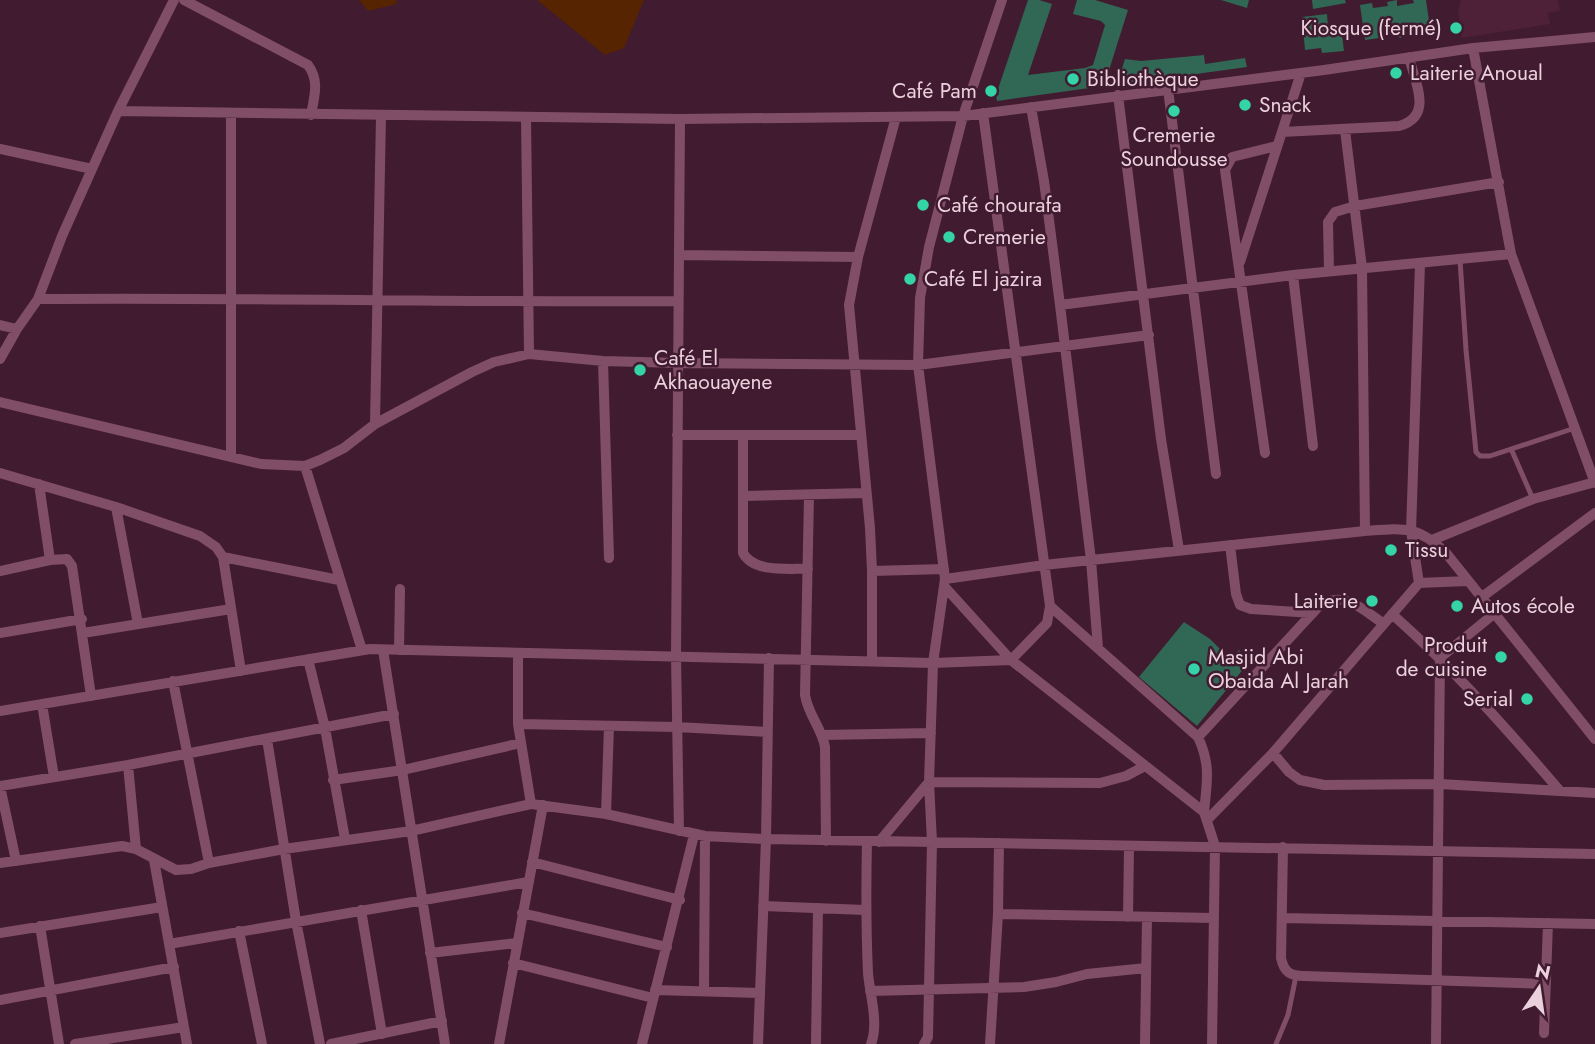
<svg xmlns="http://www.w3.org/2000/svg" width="1595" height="1044" font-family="Jost,sans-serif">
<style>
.built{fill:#4e2139}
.green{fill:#572401}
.building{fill:#316755}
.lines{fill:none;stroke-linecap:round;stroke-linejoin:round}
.service{stroke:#814e67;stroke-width:5}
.minor{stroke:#814e67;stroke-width:10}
.poi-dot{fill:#34d4a8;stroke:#411b2f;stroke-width:2.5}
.labels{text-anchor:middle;stroke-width:5;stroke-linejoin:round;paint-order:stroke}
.poi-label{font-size:21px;fill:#ebd1dc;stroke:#411b2f;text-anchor:start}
</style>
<rect width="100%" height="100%" fill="#411b2f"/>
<path class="built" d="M1461,0H1558L1560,11L1548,13L1550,24L1462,38L1458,12Z"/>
<path class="green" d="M359,0H397L396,4L368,11Z
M537,0H644L624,48L605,55Z"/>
<path class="building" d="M1028,0H1039L1052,4L1028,75L1085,68L1093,65L1105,25L1101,21L1073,14L1077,0H1095L1128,10L1104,86L997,101L996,95Z
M1221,0H1249L1247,8Z
M1312,0H1345L1346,3L1313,9Z
M1397,0V6L1414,3L1413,0H1426L1431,34L1419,35L1418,28L1404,30V35L1401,38L1396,36L1393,31L1378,33L1379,38L1365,40L1360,5L1372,3L1373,8L1388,6L1387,2Z
M1327,14L1328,28L1341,27L1344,51L1322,53L1321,48L1305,50L1302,17Z
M1204,55L1205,64L1245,58L1247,67L1123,84L1118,81L1125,59L1141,61Z
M1184,622L1210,639L1231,660L1239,650L1249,662L1197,726L1139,677Z"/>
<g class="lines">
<path class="service" d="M1460,260L1466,350L1476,452L1480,456H1490L1575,428
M1512,451L1533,499
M1276,1044L1288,1015L1296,976"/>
<path class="minor" d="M184,0L308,65C320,81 314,97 311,115
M1473,48L1511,254L1595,483
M1168,89L1216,474
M1118,95L1161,439L1179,550
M1031,107L1044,181L1060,305L1091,560L1098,648
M118,111L680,119L963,116L1324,70L1473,48L1595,37
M231,114V457
M526,117L529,354
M1345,130L1362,268L1365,531
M1282,132L1399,126C1434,116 1415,83 1409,57
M0,149L92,169
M680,255L858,257
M1240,262L1301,73
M1329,271L1328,222L1335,212L1355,206L1499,182
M1293,275L1313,446
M38,299C251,297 465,303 678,301
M1060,305L1293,275L1511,254
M0,325L17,329
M0,359L17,329L38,299L62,236L118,111L174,0
M603,361L609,558
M0,402L261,464L305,466L320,460L344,448L375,424L472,372L494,362L529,354L603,361L678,363L918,365L1149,335
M375,424L381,116
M677,435H860
M743,435V553C754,573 788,568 808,569
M1265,453L1225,170L1232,157L1277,146
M305,466L362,650
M0,473L116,507L200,536L216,547L223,557L241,671
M39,484L50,560
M809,495L805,695C808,715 822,728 825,747L826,841
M743,496L865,493
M116,507L138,624
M1432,540L1533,499L1595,482
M1230,545L1236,594L1240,605L1251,609L1313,613
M223,557L339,580
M0,571L50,560L67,559L72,566L91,696
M872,571L944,569
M945,579L1044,565L1365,531C1403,528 1418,525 1446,553L1595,739
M1419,583L1411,531L1420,264
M944,586L1011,660L1204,812L1215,846L1212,1044
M1482,597L1595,513
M1050,606L1198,737C1211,765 1207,782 1204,812
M1392,614C1453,668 1507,729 1560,791
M0,633L82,619
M83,633L231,609
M383,650L445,1044
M399,650L400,589
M518,654V724L531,804
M308,659L325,728L345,839
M872,660V571L870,528L849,305L858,257L896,117
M173,681L209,863
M42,704L54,777
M0,711L370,649L933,663L1011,660L1047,623L1050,606L983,113
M518,724L677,727L767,732
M823,735L931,733
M1198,737L1319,606C1344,589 1363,610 1384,624
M267,739L296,921L320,1044
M1273,753L1289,772L1300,780L1324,785L1440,784L1595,793
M128,765L136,849
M333,780L403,770L521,743
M606,814L609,726
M1207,820L1273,753L1419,583L1467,581
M679,831L676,656L680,119
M867,841C866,886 866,929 868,973C870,996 879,1023 871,1044
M879,842L929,782L1100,783L1126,776L1145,766
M1283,847L1281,958C1284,972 1290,976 1304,976L1546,984
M154,860L187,1044
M16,861L0,786L128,765L394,714
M532,862L680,900
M0,863L122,846L136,849L176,870L191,869L209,863L284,849L411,831L531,804L606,814L705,836L766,839L1595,854
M763,906L865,910
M361,910L382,1034
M522,913L667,947
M998,914L1214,918
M1128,917L1129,846
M1282,918L1595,924
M40,926L59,1044
M239,931L262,1044
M0,933L162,907
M169,944L528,882
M430,953L516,943
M513,963L653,998
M655,990L760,993
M704,991L705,836
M870,991L1024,987L1056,982L1087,974L1146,968
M0,1000L174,967
M1544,1033L1548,923
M75,1044L184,1027
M331,1044L442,1021
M499,1044L543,805
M642,1044L694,835
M758,1044L766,839L769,658
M816,1044L818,908
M924,1044L928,1037L932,842L929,782L932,695L933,663L945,579L918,365L920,298L929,247L963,116L1002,0
M990,1044L998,914L999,843
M1145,1044L1147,917
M1436,1044L1440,658L1495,613"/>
</g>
<g class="poi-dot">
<circle cx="1456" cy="28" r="7"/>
<circle cx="1396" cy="73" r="7"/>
<circle cx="1073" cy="79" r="7"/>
<circle cx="991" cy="91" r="7"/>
<circle cx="1245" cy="105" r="7"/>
<circle cx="1174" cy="111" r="7"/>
<circle cx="923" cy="205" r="7"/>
<circle cx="949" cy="237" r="7"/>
<circle cx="910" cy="279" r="7"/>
<circle cx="640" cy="370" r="7"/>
<circle cx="1391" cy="550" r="7"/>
<circle cx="1372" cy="601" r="7"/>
<circle cx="1457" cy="606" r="7"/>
<circle cx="1501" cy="657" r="7"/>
<circle cx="1194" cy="669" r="7"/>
<circle cx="1527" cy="699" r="7"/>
</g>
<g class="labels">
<g class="poi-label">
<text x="1442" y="35" text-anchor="end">Kiosque (fermé)</text>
<text x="1410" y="80">Laiterie Anoual</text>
<text x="1087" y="86">Bibliothèque</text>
<text x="977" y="98" text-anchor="end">Café Pam</text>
<text x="1259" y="112">Snack</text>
<text x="1174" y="142" text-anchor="middle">Cremerie<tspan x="1174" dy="24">Soundousse</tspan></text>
<text x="937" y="212">Café chourafa</text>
<text x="963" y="244">Cremerie</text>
<text x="924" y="286">Café El jazira</text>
<text x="654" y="365">Café El<tspan x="654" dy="24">Akhaouayene</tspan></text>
<text x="1405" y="557">Tissu</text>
<text x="1358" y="608" text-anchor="end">Laiterie</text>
<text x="1471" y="613">Autos école</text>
<text x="1487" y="652" text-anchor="end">Produit<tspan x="1487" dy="24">de cuisine</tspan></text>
<text x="1208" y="664">Masjid Abi<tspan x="1208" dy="24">Obaida Al Jarah</tspan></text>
<text x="1513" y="706" text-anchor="end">Serial</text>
</g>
</g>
<g transform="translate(1539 988) rotate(13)" stroke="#411b2f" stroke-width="5" paint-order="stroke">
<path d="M0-5L12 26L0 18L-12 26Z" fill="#ebd1dc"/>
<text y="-10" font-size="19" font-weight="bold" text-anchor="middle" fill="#ebd1dc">N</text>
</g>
</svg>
